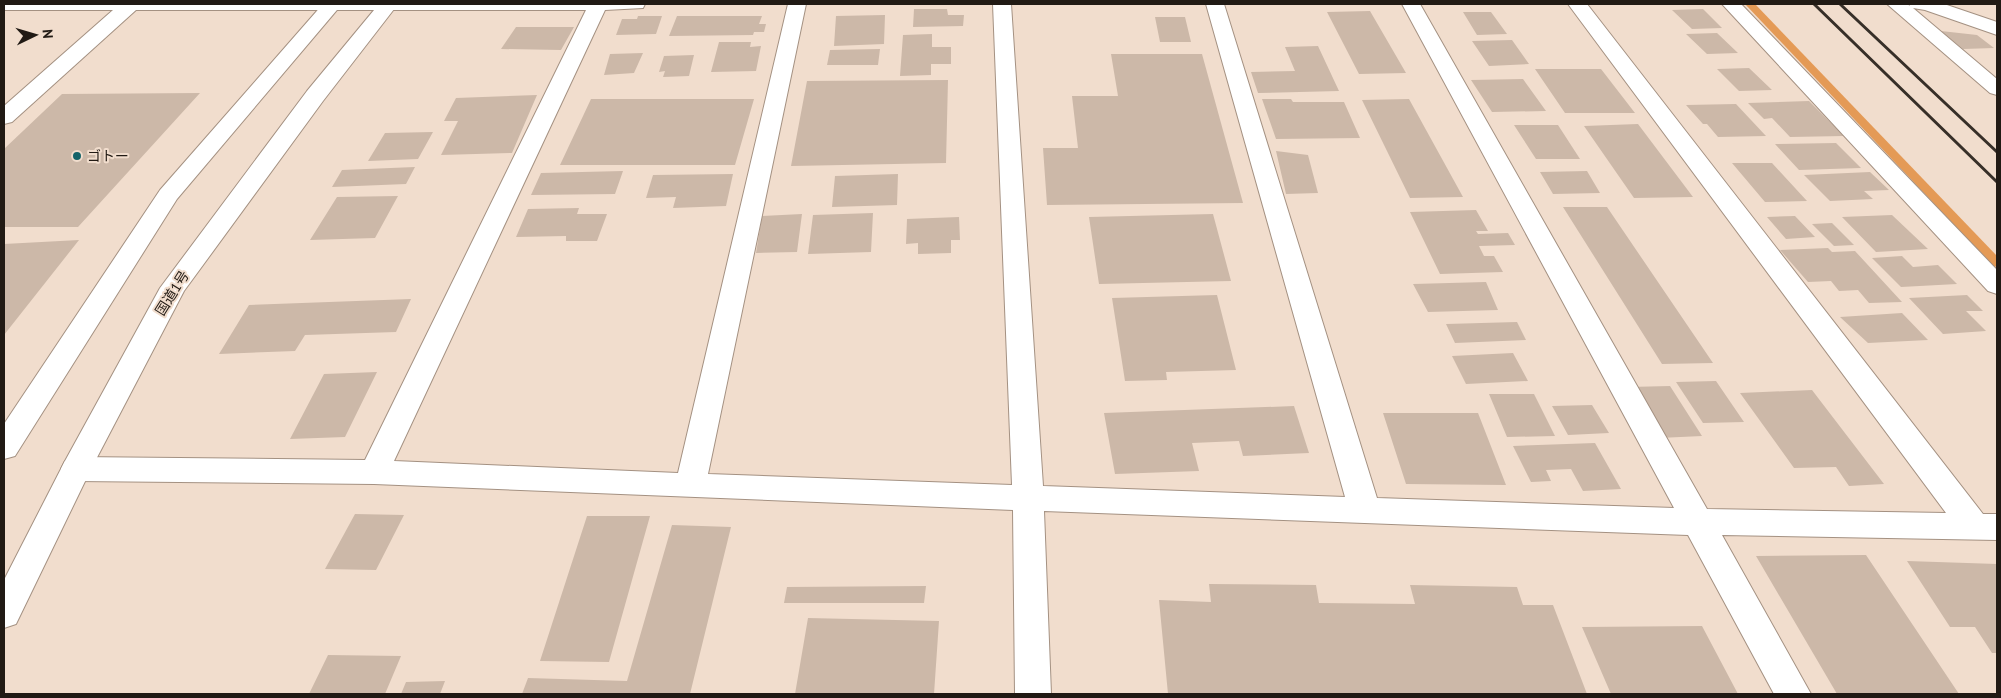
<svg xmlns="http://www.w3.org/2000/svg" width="2001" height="698" font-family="'PT Sans','Noto Sans JP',sans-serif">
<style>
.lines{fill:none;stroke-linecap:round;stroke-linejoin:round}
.stream{fill:#e49a56;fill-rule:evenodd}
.building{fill:#ccb8a8}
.minor-casing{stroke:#a49182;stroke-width:2}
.highway-casing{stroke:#a49182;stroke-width:2}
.minor{fill:#fff;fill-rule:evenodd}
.highway{fill:#fff;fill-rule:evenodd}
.rail{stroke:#372f28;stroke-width:3}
.poi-dot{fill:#146369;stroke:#f1ddcd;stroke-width:2}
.labels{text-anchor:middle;stroke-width:4;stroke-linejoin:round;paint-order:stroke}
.poi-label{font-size:14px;fill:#211a14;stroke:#f1ddcd;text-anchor:start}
.street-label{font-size:14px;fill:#211a14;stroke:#f1ddcd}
</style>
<rect width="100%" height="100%" fill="#f1ddcd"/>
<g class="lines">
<path class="stream" d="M1745,4H1755L1997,256V267L1993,266Z"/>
</g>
<path class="building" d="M914,9H947L948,15H964L963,26L913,27Z
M1703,9L1722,28L1692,29L1672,10Z
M1370,11L1406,73L1359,74L1327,12Z
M1463,12H1491L1507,34L1477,35Z
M885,15L884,44L834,46L836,16Z
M638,16H662L656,34L616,35L622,19H637Z
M677,16H762L759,24H766L764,32H754L753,35L669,36Z
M1155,17H1185L1191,42H1160Z
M516,27H574L561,50L501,49Z
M1941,31L1977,35L1994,48L1963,49Z
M1717,33L1738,53L1707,54L1686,34Z
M932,34V47H951V64H931V75L900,76L903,35Z
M1512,40L1529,64L1489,66L1472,41Z
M719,42H751L750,47L761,46L756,71L711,72Z
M1318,46L1339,91L1258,93L1251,72L1295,71L1285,47Z
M880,49L878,65H827L830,50Z
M643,53L634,73L604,75L610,54Z
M1111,54H1202L1243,203L1047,205L1043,148H1078L1072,96H1118Z
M694,55L689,76L663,77L665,71L659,72L664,56Z
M1749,68L1772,90L1739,91L1717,69Z
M1535,69H1601L1635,113H1565Z
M1523,79L1546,111L1492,112L1471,80Z
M948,80L946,163L791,166L807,81Z
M200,93L78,227H4V149L62,94Z
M537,95L512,153L441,155L458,121H444L456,98Z
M591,99H754L735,165H560Z
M1262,99H1291L1293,102H1344L1360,138L1276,139Z
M1409,99L1463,197L1410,198L1362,100Z
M1809,101L1844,136L1790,137L1772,118L1764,119L1748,103Z
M1736,104L1766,136L1718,137L1707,124H1703L1686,105Z
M1638,124L1693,197L1634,198L1584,126Z
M1514,125H1558L1580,159H1536Z
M433,132L418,159L368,161L385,133Z
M1836,143L1861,168L1799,170L1775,144Z
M1276,151L1308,155L1318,193L1286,194Z
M1732,163H1772L1807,201L1765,202Z
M415,167L406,184L332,187L342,170Z
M623,171L615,194L531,195L541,173Z
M1587,171L1600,193L1553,194L1540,172Z
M1870,172L1889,190L1864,191L1873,199L1830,201L1804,175Z
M733,174L726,206L673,208L676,197L646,198L653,175Z
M898,174L897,205L832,207L835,176Z
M398,196L375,238L310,240L337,197Z
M1563,207H1607L1713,363L1662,364Z
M579,208L577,214H607L597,241H566V236L516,237L528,209Z
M1476,210L1488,231H1476L1478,234L1508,233L1515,245L1479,246L1484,256H1494L1503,272L1440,274L1410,212Z
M873,213L871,252L808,254L813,215Z
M802,214L797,252L756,253L762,216Z
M1213,214L1231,281L1099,284L1089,217Z
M1892,215L1928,249L1876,252L1842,217Z
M1795,216L1815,237L1786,239L1767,217Z
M959,217L960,240H951V253L918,254V243L906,244L907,219Z
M1832,223L1854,245L1834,246L1812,224Z
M79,240L4,335V244Z
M1828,248L1832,252L1855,251L1902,302L1869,303L1858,290L1839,291L1831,281L1808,282L1780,250Z
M1902,256L1913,267L1938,265L1957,284L1901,287L1872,258Z
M1486,282L1498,310L1428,312L1413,284Z
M1217,295L1236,370L1166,372L1167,380L1125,381L1112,298Z
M1967,295L1983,311H1966L1986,331L1943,334L1909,298Z
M411,299L396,332L305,335L295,351L219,354L249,305Z
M1902,313L1928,340L1868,343L1840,317Z
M1517,322L1526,340L1455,343L1446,324Z
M1513,353L1528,381L1466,384L1452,356Z
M377,372L345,437L290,439L324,374Z
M1716,381L1744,422L1703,423L1676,382Z
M1670,386L1702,436L1659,438L1629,387Z
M1812,390L1884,484L1849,486L1836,467L1794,468L1740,393Z
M1489,394H1534L1555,436L1507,437Z
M1592,405L1609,433L1568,435L1552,406Z
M1294,406L1309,453L1243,456L1239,441L1192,443L1199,471L1115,474L1104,413Z
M1383,413H1478L1506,485L1406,484Z
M1595,443L1621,489L1583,491L1571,469L1546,470L1551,481L1531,482L1513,446Z
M355,514L404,515L376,570L325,569Z
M587,516H650L609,662L540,661Z
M672,525L731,527L690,694H522L528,678L627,681Z
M1866,555L1959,694H1837L1756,556Z
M1907,561L1997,564V653H1992L1975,627H1950Z
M1209,584L1316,585L1319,603L1415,604L1410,585L1517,587L1523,605H1553L1587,694H1168L1159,600L1211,602Z
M926,586L924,603H784L787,587Z
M808,618L939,621L934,694H795Z
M1702,626L1738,694H1611L1582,627Z
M328,655L401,656L385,694H309Z
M445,681L440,694H401L406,682Z"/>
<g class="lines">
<g class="minor-casing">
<path id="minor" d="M4,4H645L643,8L605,10L394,461L678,473L788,4H806L708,474L1012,485L993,4H1011L1043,486L1345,497L1206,4H1224L1377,498L1674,508L1402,4H1420L1707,509L1946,513L1568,4H1587L1983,514H1997V540L1722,535L1811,694H1774L1688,535L1044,511L1051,694H1015L1013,510L374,484L76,481L65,477L61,469L65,461L76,457L365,460L586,10H136L12,122L4,124V106L113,10H4Z
M1722,4H1741L1997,270V294L1988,291Z
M1887,4H1907L1910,6L1909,4H1944L1997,22V35L1925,10L1913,8L1997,79V95L1990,93Z"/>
</g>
<g class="highway-casing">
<path id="highway" d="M323,4H342L177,199L15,456L4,459V424L160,190Z
M379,4H398L323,101L184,291L91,469L16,624L4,628V580L65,461L160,288L307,91Z"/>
</g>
<use href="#minor" class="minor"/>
<use href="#highway" class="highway"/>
<path class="rail" d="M1814,4L1997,182
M1840,4L1997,152"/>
</g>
<circle class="poi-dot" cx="77" cy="156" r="5"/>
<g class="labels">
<g class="poi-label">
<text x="87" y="161">ゴトー</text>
</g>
<g class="street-label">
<text transform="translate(172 293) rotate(-58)" y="5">国道1号</text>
</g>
</g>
<rect width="2001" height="698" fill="none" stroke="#211a14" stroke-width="10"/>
<g transform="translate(35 35) rotate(85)" stroke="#f1ddcd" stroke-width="4" paint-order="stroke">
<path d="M0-4L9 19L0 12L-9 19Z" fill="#211a14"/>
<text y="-8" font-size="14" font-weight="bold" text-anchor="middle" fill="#211a14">N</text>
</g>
</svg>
